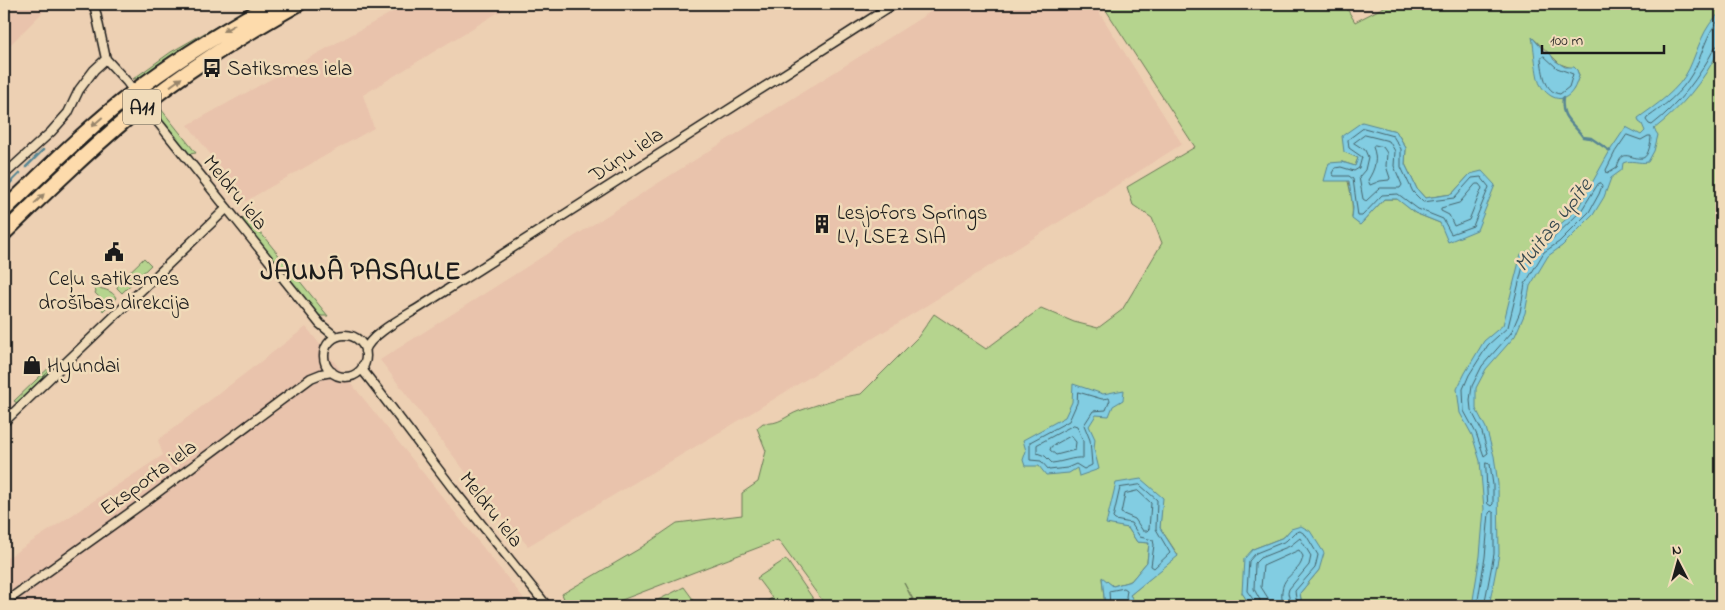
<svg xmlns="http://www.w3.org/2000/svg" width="1725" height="610" font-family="'Indie Flower',sans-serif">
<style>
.built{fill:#e9c3ac}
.green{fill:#b5d48e;stroke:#687855;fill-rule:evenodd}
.water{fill:#82cde2;stroke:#598693}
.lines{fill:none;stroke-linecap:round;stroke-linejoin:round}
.shore{stroke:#45636b;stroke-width:1}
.stream{stroke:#598693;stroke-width:2.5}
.street-casing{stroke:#1c1c1c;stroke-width:11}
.highway-casing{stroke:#1c1c1c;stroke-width:18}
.street{stroke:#f0dbb9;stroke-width:8}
.highway{stroke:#fddbac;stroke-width:14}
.oneway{fill:#98856b}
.labels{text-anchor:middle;stroke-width:5;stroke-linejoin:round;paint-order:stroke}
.shield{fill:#f0dbb9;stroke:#5c554b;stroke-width:1}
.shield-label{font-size:20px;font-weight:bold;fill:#1c1c1c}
.poi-label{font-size:21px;fill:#1c1c1c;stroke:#f0dbb9;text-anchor:start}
.street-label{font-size:21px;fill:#1c1c1c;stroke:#f0dbb9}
.water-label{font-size:22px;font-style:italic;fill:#36484e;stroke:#f0dbb9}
.district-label{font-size:26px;font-weight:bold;letter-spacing:1px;fill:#1c1c1c;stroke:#f0dbb9}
</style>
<rect width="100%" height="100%" fill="#edd0b3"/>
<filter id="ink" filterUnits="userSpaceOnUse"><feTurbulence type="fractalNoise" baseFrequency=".02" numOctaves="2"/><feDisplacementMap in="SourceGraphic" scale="10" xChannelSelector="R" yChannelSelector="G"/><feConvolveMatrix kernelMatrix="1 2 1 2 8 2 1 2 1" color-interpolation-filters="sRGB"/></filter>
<g filter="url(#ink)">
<path class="built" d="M4,4H51L4,51Z
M407,4H512L363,95L374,128L246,201L188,125Z
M943,4H1094L1182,144L950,291L730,426L528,546L477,487L380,360L663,180Z
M306,327L530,606H4V560L163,455L158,440Z"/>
<path class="green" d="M256,4H261L143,78L133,79L171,52Z
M1102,4H1344L1355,22L1390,4H1721V606H1302L1300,593L1319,570L1291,529L1284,537L1253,549L1242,593L1251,606H1137L1130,595L1178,555L1160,528L1162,498L1106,523L1128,528L1137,542L1149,543L1147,562L1131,581L1113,586L1102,578L1105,606H903L913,599L904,583L912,599L901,606H826L778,540L606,606H567L562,594L639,549L677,523L742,515V493L758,482L766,451L757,428L763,423C780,425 785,416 799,411C819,404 840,397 861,394L918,337L934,314L986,349L1041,308L1074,322L1098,328L1122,310L1162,243L1152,218L1133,205L1127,187L1195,147ZM1533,38L1560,64L1577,70L1579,76L1573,90ZM1362,123L1396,131L1406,148L1405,164L1417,189L1425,198L1452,194L1470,174L1440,223L1415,213L1398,199H1384L1360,225L1352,218C1354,199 1348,180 1342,162L1355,166L1358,158Z
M159,107L161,109L196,153L189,154C179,143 159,123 156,109Z
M120,108L122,111L72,155L4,226V216Z
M247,216L328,316H322L318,315L243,222L242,219Z
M144,258L151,265L122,293L117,288L118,283Z
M94,287C102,289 113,290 116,298L103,311L100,304L97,300L99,297L95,293L96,291L93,288Z
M56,361L54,367L17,403L14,401Z
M786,559L818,606H760L772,598L757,578Z
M684,587L698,606H646Z"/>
<path class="water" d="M1721,12V48L1719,50C1703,82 1682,107 1654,129L1658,135L1654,151L1648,162C1639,164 1632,159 1623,163L1622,170L1611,178L1604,197L1593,215L1562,246L1548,256L1530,286L1525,313L1515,336L1486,369L1476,388V409L1486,428L1494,456L1498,484L1499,554L1489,606H1472L1480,556L1484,509L1480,461L1472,435L1460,413L1457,389L1465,373L1484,341L1503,325L1521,254L1534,249L1578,208L1611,149L1626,127L1641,135L1645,131L1642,124L1639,122L1638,118C1656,105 1679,90 1689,69C1698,50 1703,26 1721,12Z
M1532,37L1545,52L1550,53L1554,60L1565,67H1574L1577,70L1579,76C1577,80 1576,86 1573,90C1563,106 1547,97 1540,84C1536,77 1534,46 1532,37Z
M1362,122L1396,131L1406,148L1405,164L1417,189L1425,198L1452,194L1470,174L1482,171L1495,185L1477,230L1448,242L1440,223L1415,213L1397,199H1384L1360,225L1352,219L1353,208L1349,181H1324L1329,163L1342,162L1355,166L1358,158L1344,152L1342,136Z
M1073,384L1103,394L1124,390L1123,400L1113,406L1109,416L1096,415L1089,426L1095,439L1094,449L1099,469L1079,476L1077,468L1069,473L1046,475L1039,466H1025L1023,460L1026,451L1023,440L1065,417L1072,402Z
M1141,479L1163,498L1160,528L1178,556L1130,595L1137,606H1105L1102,577L1113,586L1131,581L1147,562L1149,543L1137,542L1128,528L1106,524L1116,483Z
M1301,526L1310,531L1324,553L1319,570L1300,593L1302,606H1251L1242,593L1244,559L1253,549L1284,537L1291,529Z"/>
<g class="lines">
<path class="shore" d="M1721,18C1705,33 1703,56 1692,74C1681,93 1664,106 1647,118L1646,120L1649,124L1652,125C1679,104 1699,78 1715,47L1721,44
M1544,56L1557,68L1573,74L1569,87L1560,94C1544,92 1543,72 1541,59Z
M1364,128L1393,136L1401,149V167L1413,192L1423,202L1454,198L1472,178L1481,177L1489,187L1473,226L1451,234L1443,219L1418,209L1398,194L1382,195L1362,216H1358L1353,179L1349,176H1334L1332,173L1335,168L1341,167L1354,171L1359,168L1362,157L1349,148L1348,140Z
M1365,135L1389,141L1395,151L1394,166L1402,185L1400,188H1380L1366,201L1363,199L1359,177L1365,170L1368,157L1365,150L1354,143Z
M1627,135L1641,140L1648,136H1651C1651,141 1649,156 1643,158C1630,160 1623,147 1617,167L1607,173L1606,170L1615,152Z
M1375,145L1383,147L1387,153L1386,166L1390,178L1389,180L1380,181L1370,185L1368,180C1375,169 1378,159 1373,147Z
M1601,183L1602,186L1599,194L1589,212L1559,242L1544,252L1525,284L1520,312L1511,333L1482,366L1472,386L1470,400L1471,410L1481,429L1488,453L1484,456L1476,433L1464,411L1463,389L1469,375L1488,345L1508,327L1525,258L1541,250L1581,211L1598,184Z
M1476,184H1479L1482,188L1469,220L1454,226L1449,215L1441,211V208L1459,203Z
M1078,392L1102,399L1109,398L1110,400L1106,410L1093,411L1084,425L1090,440L1092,465L1084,469L1076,464L1067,468L1049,470L1041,461L1030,460V442L1069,421L1077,403Z
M1074,425L1077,426L1083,441V458C1073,457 1063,462 1052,463L1045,456L1037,453V445Z
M1071,436L1076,442L1075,450L1056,455L1050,450L1051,447Z
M1486,463L1490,464L1493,485V504L1491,506L1488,504Z
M1140,485L1157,500L1156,529L1170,553L1154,568L1151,566L1154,545L1153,540L1140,537L1131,523L1115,520L1113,518L1120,488Z
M1138,491L1151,503L1149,529L1147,531H1143L1135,519L1121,513L1125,494Z
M1110,606L1109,591L1124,588L1127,590L1126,597L1131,606
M1255,606V602L1247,591L1249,561L1256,553L1286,541L1294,533L1300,531L1306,535L1318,555L1315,568L1295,591L1297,606
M1261,606L1260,600L1254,589L1255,563L1260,558L1290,546L1300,538L1311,556L1309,565L1289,589L1288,593L1291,606
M1269,606L1268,598L1261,587L1263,566L1299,550L1303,556C1300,578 1276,571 1283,606
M1477,606L1485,557L1489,513L1491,511L1494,513V554L1484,606"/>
<path class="stream" d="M1563,98C1560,119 1573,122 1583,137L1591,138L1610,151
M26,167L43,150
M4,189L20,173"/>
<g class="street-casing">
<path id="street" d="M94,4L106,59L127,82L144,105L320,324L336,337
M4,175L51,132L68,113L79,90L94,70L106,59
M324 356a21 21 0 1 1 42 0a21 21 0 1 1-42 0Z
M365,351C369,335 406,316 420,307L894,4
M363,365L364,372L375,386L457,494L547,606
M4,422L227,208
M4,603L146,501L311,378L321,374L332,372"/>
</g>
<g class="highway-casing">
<path id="highway" d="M4,210C46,170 87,128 134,92C177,59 224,31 271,4
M4,233C45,193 86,153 130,116C181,73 240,37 298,4"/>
</g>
<use href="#street" class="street"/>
<use href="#highway" class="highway"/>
</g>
<defs><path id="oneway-solid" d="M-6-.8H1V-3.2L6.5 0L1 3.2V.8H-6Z" transform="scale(1.25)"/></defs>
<g class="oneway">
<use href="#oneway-solid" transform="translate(229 28) rotate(150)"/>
<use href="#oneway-solid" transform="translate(176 82) rotate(-36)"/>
<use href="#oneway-solid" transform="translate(97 122) rotate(139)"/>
<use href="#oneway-solid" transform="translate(39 199) rotate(-44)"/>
</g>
</g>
<defs>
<g id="bus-bare" transform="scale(1.5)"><path d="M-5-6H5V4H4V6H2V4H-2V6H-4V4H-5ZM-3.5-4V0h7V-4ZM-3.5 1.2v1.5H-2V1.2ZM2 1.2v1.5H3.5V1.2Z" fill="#1c1c1c" stroke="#f0dbb9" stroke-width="2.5" paint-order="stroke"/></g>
<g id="building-bare" transform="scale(1.5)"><path d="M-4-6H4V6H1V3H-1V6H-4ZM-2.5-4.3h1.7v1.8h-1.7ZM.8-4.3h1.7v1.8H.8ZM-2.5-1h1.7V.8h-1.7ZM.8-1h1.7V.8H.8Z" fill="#1c1c1c" stroke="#f0dbb9" stroke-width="2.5" paint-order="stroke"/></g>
<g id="civic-bare" transform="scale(1.5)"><path d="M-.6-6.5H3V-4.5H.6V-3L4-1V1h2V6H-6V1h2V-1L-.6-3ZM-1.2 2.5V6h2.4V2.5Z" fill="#1c1c1c" stroke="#f0dbb9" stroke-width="2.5" paint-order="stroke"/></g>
<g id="shop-bare" transform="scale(1.5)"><path d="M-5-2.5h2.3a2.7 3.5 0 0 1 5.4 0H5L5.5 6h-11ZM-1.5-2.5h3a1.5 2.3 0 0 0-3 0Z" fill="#1c1c1c" stroke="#f0dbb9" stroke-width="2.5" paint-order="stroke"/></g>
</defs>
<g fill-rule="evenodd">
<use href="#bus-bare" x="212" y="68"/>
<use href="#building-bare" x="822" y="224"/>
<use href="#civic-bare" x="114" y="252"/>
<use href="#shop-bare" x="32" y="365"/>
</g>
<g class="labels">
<rect class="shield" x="123" y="89.5" width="38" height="35" rx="4"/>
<g class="shield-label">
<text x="142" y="114">A11</text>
</g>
<g class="poi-label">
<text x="227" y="75">Satiksmes iela</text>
<text x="837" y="219">Lesjofors Springs<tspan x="837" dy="24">LV, LSEZ SIA</tspan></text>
<text x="114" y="285" text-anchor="middle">Ceļu satiksmes<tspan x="114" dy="24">drošības direkcija</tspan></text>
<text x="47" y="372">Hyundai</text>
</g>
<g class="street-label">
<text transform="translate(626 154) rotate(-33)" y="7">Dūņu iela</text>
<text transform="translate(236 192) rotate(51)" y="7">Meldru iela</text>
<text transform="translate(148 477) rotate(-36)" y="7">Eksporta iela</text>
<text transform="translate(492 509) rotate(52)" y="7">Meldru iela</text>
</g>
<g class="water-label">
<text transform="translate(1552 224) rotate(-52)" y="8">Muitas upīte</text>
</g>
<g class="district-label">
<text x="361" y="279">JAUNĀ PASAULE</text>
</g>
</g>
<rect width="1725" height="610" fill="none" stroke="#f0dbb9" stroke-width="20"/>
<rect x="10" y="10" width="1705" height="590" fill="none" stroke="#1c1c1c" stroke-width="2" filter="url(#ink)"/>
<g transform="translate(1678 562) rotate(354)" stroke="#f0dbb9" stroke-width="4" paint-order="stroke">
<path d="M0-4L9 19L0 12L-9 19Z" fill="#1c1c1c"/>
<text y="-8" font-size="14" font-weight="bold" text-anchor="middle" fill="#1c1c1c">N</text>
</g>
<path d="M1542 45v8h122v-8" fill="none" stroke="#1c1c1c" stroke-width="2.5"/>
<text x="1550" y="45" font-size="15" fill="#1c1c1c" stroke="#f0dbb9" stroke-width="4" paint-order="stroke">100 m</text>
</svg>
